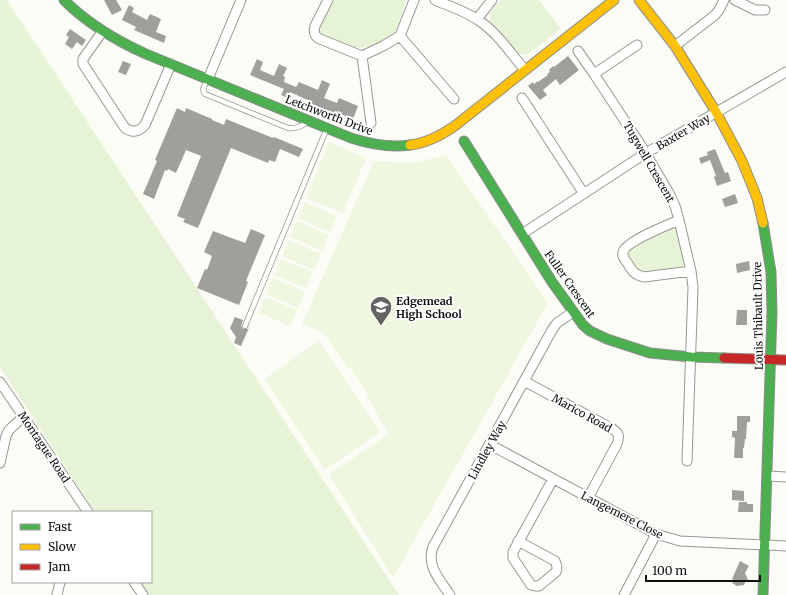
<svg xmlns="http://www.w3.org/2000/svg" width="786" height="595" font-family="Merriweather,serif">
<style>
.green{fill:#e6f3d7}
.pitch{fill:#f0f7e0}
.building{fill:#a09f9c}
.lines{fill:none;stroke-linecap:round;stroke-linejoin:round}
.lane-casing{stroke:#979795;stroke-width:6}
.street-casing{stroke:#979795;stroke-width:11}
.fast-casing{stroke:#8d8d8b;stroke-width:11}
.slow-casing{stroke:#8d8d8b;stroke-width:11}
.jam-casing{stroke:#8d8d8b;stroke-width:11}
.lane{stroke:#fffffe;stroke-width:4.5}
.street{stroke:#fffffe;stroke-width:9}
.fast{stroke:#4caf50;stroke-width:9}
.slow{stroke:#ffc107;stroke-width:9}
.jam{stroke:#c62828;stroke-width:9}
.labels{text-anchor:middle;stroke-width:4;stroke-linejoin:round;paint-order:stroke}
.street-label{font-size:11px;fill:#111;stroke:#fff}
.poi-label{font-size:11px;font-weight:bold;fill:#111;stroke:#fff;text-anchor:start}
</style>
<rect width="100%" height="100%" fill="#fcfcf7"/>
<path class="green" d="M0,0H7L399,595H150L141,582H151V512H95L0,367Z
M333,0H406C403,8 399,26 395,32C391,38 386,40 380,43C357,54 343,44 321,35C319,33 318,33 318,30C319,23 329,6 333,0Z
M500,0H539L561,29L527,55L519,54L490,21V13Z
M674,227L677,229L685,265L684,267L640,274L628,258V251L646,237Z"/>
<path class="pitch" d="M329,142L366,158L343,213L306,198Z
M446,155L548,303L393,578L329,474L389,434L366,395L368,394L350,368L348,369L323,332L302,324L374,161L413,163Z
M305,202L337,216L330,232L298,218Z
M297,221L329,235L322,251L290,237Z
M289,240L321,254L314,270L282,256Z
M281,259L313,272L306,288L274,275Z
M273,278L305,292L298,308L266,294Z
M265,297L297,310L291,326L259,313Z
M319,341L380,432L325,470L264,379Z"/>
<path class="building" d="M104,0H116L122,10L112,15Z
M129,5L134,8L132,12L147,20L150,14L161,19L156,32L166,36L164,43L134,30L136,27L122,20Z
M70,29L86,40L82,46L77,42L72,49L65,44L69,37L66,35Z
M568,56L579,70L560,85L556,79L543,90L547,95L540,100L528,86L533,82L534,84L538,81V82L548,75L547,74L550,72L549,70L553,66L554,67Z
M257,59L263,62L260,70L274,76L279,64L287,68L283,76L285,77L284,82L296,87L299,82L318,90L322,80L330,84L324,98L337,103L339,98L358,106L353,119L338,113L336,119L330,117L331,112L312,104V102L290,92L288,98L281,95L284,89L250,75Z
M123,61L131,64L126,75L118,72Z
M177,108L185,112L186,108L212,119V120L224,125L226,119L273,138L274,137L303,149L299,157L280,149L275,162L269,160L268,163L231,148L198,228L183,222L185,219L177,216L201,156L186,150L176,173L168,169L167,171L165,170L154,199L143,194L157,161L155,160Z
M715,149L725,173L728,172L731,181L717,186L714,177L716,176L710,160L701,164L699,158L708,155L707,152Z
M735,194L738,203L725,207L722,199Z
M251,229L265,235L246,281L248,282L239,305L197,288L205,269L207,270L212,256L204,252L213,231L245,243Z
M749,261L750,270L737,273L736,264Z
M737,310H747V325H736Z
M235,317L243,320L241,326L243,329H248L251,323L241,346L234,343L236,337L230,328Z
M737,416H750V422H747L746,439H745L744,448H743V458H734L735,438L732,437V431H737Z
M732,490L744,491V501L732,500Z
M739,502H747V504H753V512H738Z
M740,561L749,566L745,573L748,580L746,581L744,585L737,586L732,583L734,580L732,579Z"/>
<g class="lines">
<g class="lane-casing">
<path id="lane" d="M207,80C205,85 201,90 205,94L288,128C296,129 301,127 307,122
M245,326L327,128"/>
</g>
<g class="street-casing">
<path id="street" d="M328,0L315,26C313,32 315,37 320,39L362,56L383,46L400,36L414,0
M435,0C449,6 465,11 478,20C497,32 510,53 525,70
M735,0L755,10H765
M477,19L492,0
M102,32L83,59V64L125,128C132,133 139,132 145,125L171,64
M400,36L454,99
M675,46L715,15L719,10L724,0
M578,51L594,74L642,147L669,193L675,206L679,220L691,271L693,287L687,461
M362,56L371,123
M594,74L637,45
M208,79L241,0
M522,98L584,194
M679,220C668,225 626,241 623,252C622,257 625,260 628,264C632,271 635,275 644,277L691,271
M522,234L646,153L786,72
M524,381L611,428C619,433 620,435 617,444L588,498
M0,382L88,512
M489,444L656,534L680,541L786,546
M0,463L6,436L9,430L23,417
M768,476L786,477
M518,541L555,561C557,565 558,568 556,572L539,586H535L531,585L513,558V552L553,479
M134,582L143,595
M57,595L60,582
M450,595C440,580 426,566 433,547L552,330L557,323L573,312
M624,595L656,534"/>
</g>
<g class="fast-casing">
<path id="fast" d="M64,0C88,24 115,40 146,54L351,138C370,144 390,148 410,145
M464,141L552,282L583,325L590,331L607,339L650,353L691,357L724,358
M763,223L771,272L772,312L763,595"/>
</g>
<g class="slow-casing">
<path id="slow" d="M639,0L675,46L716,112L742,161L757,198L763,223
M410,145C427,143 442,135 456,125L614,0"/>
</g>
<g class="jam-casing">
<path id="jam" d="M724,358L786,360"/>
</g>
<use href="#lane" class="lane"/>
<use href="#street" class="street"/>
<use href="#fast" class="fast"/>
<use href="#slow" class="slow"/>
<use href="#jam" class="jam"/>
</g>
<defs>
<g id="school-pin" transform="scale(1.15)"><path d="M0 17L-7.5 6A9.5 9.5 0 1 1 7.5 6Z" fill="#636362" stroke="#fff"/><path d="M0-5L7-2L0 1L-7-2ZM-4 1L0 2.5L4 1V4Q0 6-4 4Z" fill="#fff"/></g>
</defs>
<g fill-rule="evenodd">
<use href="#school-pin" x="381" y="307"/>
</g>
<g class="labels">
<g class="street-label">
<text transform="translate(329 115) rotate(21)" y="4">Letchworth Drive</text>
<text transform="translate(683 132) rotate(-30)" y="4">Baxter Way</text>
<text transform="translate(649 162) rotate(60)" y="4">Tugwell Crescent</text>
<text transform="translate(570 284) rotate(55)" y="4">Fuller Crescent</text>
<text transform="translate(758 316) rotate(-91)" y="4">Louis Thibault Drive</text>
<text transform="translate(582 413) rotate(29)" y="4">Marico Road</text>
<text transform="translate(44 447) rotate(56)" y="4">Montague Road</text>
<text transform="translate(487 450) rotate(-61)" y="4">Lindley Way</text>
<text transform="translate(622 515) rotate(27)" y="4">Langemere Close</text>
</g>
<g class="poi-label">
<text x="396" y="305">Edgemead<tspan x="396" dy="13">High School</tspan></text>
</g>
</g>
<rect x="12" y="511" width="140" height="72" fill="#ffffff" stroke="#a0a0a0"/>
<rect x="20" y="524" width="20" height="6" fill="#4caf50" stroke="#a0a0a0"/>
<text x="48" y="531" font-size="12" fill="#111111">Fast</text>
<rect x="20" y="544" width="20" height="6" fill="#ffc107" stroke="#a0a0a0"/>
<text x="48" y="551" font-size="12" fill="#111111">Slow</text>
<rect x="20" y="564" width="20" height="6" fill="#c62828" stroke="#a0a0a0"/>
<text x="48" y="571" font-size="12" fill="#111111">Jam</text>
<path d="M646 575v6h114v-6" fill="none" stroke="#111111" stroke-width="2"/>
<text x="652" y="575" font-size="12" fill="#111111" stroke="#ffffff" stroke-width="3" paint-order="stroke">100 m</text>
</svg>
